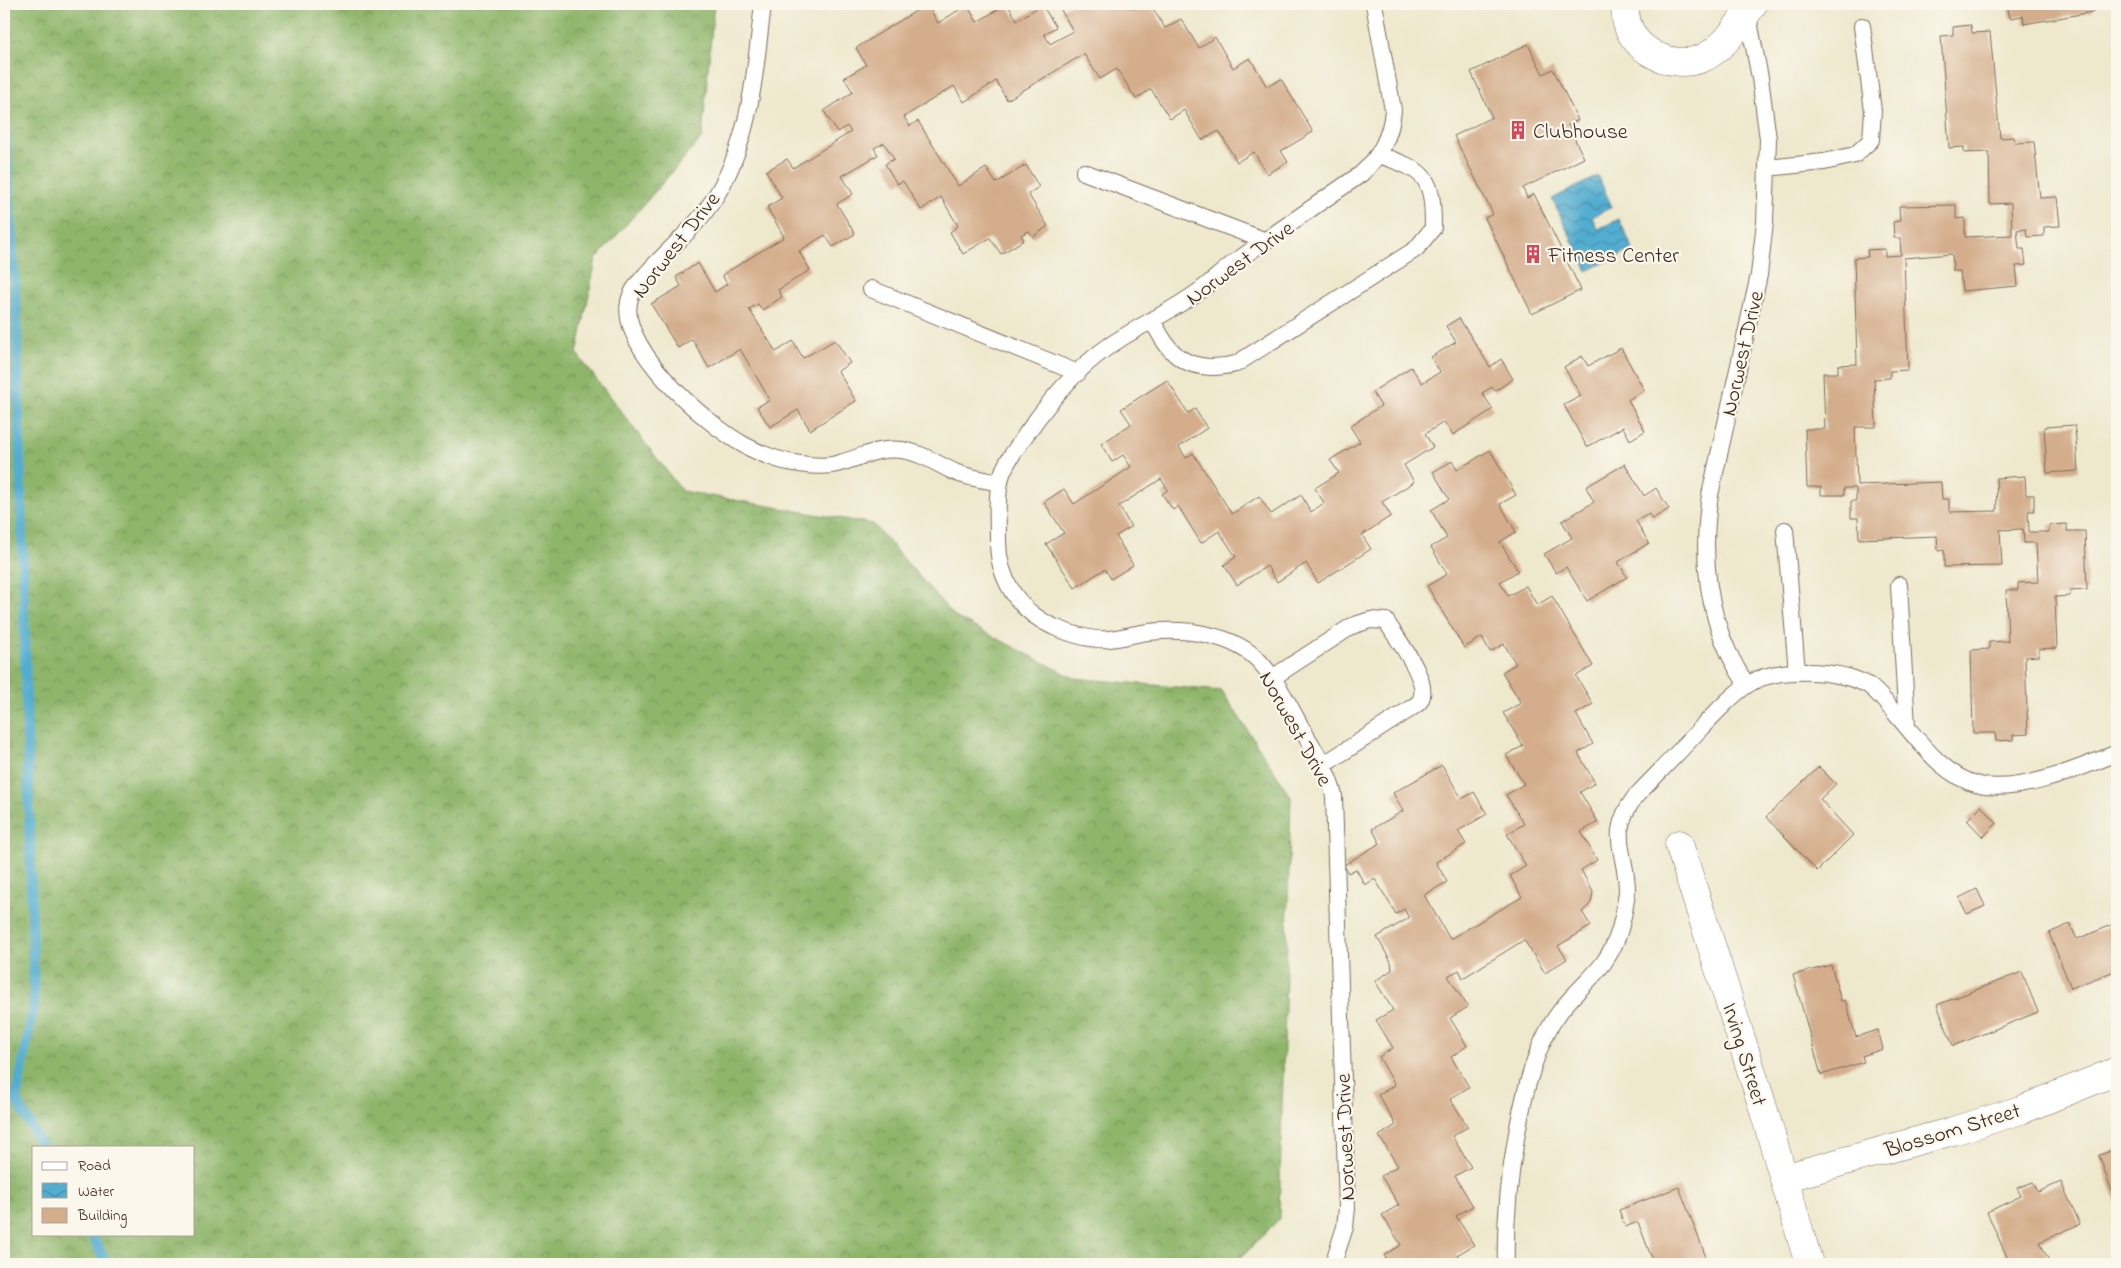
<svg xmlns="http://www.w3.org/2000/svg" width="2121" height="1268" font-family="'Indie Flower',sans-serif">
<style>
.forest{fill:url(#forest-crowns);stroke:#647044;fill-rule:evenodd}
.water{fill:url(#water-waves);stroke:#466c77}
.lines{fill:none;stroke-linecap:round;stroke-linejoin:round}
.stream{stroke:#52add0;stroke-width:10}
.building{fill:#d4ae8c}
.service-casing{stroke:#7a6c5b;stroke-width:18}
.minor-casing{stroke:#7a6c5b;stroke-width:29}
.service{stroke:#fff;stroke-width:16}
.minor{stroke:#fff;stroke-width:28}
.labels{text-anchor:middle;stroke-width:4.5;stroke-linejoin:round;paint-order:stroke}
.poi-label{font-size:22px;fill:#3b2a1e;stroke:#fbf7ec;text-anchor:start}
.street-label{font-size:22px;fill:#3b2a1e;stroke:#fbf7ec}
</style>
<defs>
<pattern id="forest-crowns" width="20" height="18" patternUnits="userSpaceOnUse" patternTransform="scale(1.25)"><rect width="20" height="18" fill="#8eb56a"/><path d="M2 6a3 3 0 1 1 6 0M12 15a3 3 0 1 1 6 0" fill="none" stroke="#759357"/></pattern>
<pattern id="water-waves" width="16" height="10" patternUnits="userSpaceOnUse" patternTransform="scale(1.25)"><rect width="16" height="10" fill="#52add0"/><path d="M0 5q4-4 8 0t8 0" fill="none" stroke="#458da8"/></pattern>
</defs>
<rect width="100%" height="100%" fill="#fbf7ec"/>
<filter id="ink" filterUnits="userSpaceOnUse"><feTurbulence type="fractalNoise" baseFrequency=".02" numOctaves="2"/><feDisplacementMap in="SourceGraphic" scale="10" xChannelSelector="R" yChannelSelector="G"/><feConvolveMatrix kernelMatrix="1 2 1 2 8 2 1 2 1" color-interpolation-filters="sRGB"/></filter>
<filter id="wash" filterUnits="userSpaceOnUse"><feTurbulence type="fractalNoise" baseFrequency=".0096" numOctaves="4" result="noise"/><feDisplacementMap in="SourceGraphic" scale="20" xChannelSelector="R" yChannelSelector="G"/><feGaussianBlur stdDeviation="1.12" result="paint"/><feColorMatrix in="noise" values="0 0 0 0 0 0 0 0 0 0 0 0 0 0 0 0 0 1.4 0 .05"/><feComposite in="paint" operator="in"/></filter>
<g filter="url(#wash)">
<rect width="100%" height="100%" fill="#eee8cd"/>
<path class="forest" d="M4,4H714L702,138L596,259L577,354L682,491L873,524L955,617L1074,678L1222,691L1291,797L1279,1219L1235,1264H4ZM34,1147H194V1234H34Z"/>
<path class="water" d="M1598,176L1612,207L1592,217L1598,229L1619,219L1633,249L1587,271L1552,199Z"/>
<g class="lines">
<path class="stream" d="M4,110L16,303L34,1004L16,1099L42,1147
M4,1098L16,1099
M91,1234L107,1264"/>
</g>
<g id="blocks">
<path class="building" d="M927,4L938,23L967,5L977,22L1007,4L1017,20L1042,5L1056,27L1044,34L1050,44L1073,31L1061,10L1071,4H1130L1133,9L1143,4H1150L1165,28L1181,19L1199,48L1215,37L1233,68L1250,58L1267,87L1281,79L1313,132L1281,151L1288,162L1267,174L1254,152L1237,162L1219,131L1202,140L1184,110L1170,119L1151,89L1136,99L1117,69L1100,79L1084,54L1007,100L996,81L964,102L954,86L904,117L910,126L918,121L958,186L986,168L996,183L1026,165L1039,187L1028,194L1048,226L1033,237L1029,231L1021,235L1024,240L1001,254L990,238L963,254L950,232L958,226L941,197L921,210L903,181L897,184L885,164L894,159L884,143L874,148L878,155L842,176L853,194L837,204L855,234L833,247L825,235L799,251L810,270L778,290L782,297L762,310L758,304L749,309L776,352L793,341L803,358L835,340L850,363L838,371L856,401L810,430L798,410L770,427L757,407L770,400L740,349L709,368L692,339L678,348L651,304L681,286L676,277L698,263L715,292L727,284L722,275L784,237L767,207L782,198L766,171L787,159L793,168L851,132L847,126L837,132L824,111L853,92L844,78L866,65L856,48Z
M2007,4H2092L2093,12L2024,24L2023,16L2010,18Z
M1971,25L1972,33L1990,32L2000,138L2014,137L2015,143L2034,142L2040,198L2057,197L2060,226L2044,227V236L2027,237L2026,229L2017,230L2019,249H2024L2026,265L2016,266L2018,286L1962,291L1960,271H1953L1952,254L1904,258L1908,370L1890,371V378L1874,379L1876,427H1855L1857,485L1941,482L1942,499H1949V512L1997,511L1996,478L2025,476L2026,495H2034V511H2028L2029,532H2049V525L2067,524V531H2085L2087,590L2070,591V596L2055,597L2057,648L2039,649V656L2025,657L2028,734L2013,735V740L1996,741L1995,733H1973L1971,650L1989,649V642L2008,641L2006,590H2018V583L2038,582L2036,543H2024L2023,529L2000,530L2002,566L1944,567V550L1938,551L1937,536L1859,539L1858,518H1851V501H1856V488H1844V495H1821V487H1807L1805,429H1825L1823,373H1838V365L1857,364L1854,258L1868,257L1867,250L1885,249V256L1901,255L1900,238H1894L1893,222L1900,221L1899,206L1956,205V219L1965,218V237L2012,235L2011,203L1990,204L1989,152L1964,153V147L1949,148L1941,36L1953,35V27Z
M1528,44L1543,74L1553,69L1578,120L1568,125L1584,158L1523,188L1527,198L1534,194L1581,290L1532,314L1485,218L1493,214L1454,136L1492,117L1471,72Z
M1459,318L1490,367L1501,359L1513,379L1495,391L1492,387L1482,393L1493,409L1453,435L1444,422L1425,434L1433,447L1404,465L1414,482L1382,502L1391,516L1362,535L1371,549L1318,583L1306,563L1277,582L1267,566L1237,585L1224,565L1236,557L1219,531L1201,543L1178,506L1173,510L1162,494L1168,490L1161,479L1119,506L1131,527L1116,536L1133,565L1111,579L1105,569L1075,588L1046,544L1064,533L1044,502L1064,489L1074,504L1131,467L1123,455L1112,462L1101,444L1131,424L1121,409L1167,380L1188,413L1195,409L1207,428L1179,447L1186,458L1193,453L1232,514L1259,496L1271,514L1301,495L1311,512L1324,503L1315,488L1339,473L1330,460L1360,442L1350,426L1381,406L1372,392L1411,367L1422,383L1440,372L1431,357L1456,342L1446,326Z
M1621,348L1644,390L1628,400L1645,431L1630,440L1623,427L1587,447L1564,405L1581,396L1564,367L1582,356L1588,366Z
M2075,425L2078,471L2047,473L2044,427Z
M1490,450L1516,495L1500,504L1516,532L1500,542L1518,571L1500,582L1508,596L1526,586L1537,605L1552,596L1593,666L1576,676L1593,704L1576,714L1593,744L1578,753L1595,783L1580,792L1598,822L1581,832L1597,860L1581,870L1593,892L1591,903L1582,912L1591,926L1558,946L1567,959L1545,973L1524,940L1463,978L1459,970L1448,976L1468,1007L1450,1018L1467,1046L1451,1057L1469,1087L1450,1099L1468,1127L1452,1136L1471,1167L1455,1176L1473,1206L1456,1216L1474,1245L1457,1255L1462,1264H1389L1384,1255L1401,1245L1382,1215L1399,1205L1381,1176L1398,1166L1379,1136L1396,1125L1378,1095L1395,1085L1379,1057L1393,1048L1376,1020L1393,1010L1375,981L1392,970L1391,962L1377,937L1409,918L1404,909L1396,914L1375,879L1365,885L1356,869L1348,873L1344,865L1380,843L1372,829L1403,811L1393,793L1442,765L1462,799L1474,792L1487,814L1458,831L1466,844L1436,862L1447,882L1424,895L1450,939L1522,897L1510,876L1526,866L1507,834L1524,824L1506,795L1524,784L1506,755L1523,746L1503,713L1521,703L1502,672L1516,664L1504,644L1490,652L1482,637L1464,648L1427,586L1447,574L1431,547L1447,538L1431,510L1449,499L1433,472L1452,461L1457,470Z
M1625,464L1644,496L1656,488L1669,509L1652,519L1649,514L1636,521L1649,543L1618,562L1627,577L1587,601L1566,567L1556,573L1544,554L1572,538L1562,521L1594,502L1586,487Z
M1819,767L1836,784L1820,799L1853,835L1817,871L1766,817Z
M1981,806L1997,823L1983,837L1967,820Z
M1977,889L1985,906L1967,914L1959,898Z
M2117,923V970L2071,988L2049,933L2070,924L2077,939Z
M1831,965L1841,1001L1845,1000L1856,1037L1878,1030L1883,1049L1862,1056L1864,1062L1821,1075L1793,975Z
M2022,972L2038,1012L1953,1046L1937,1005Z
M2117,1149V1205L2099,1155Z
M2033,1182L2038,1192L2061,1182L2080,1224L2040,1242L2049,1261L2040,1264H2010L1987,1212L2021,1196L2017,1188Z
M1679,1187L1706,1257L1687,1264H1654L1638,1222L1625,1227L1619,1210Z"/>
</g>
</g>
<g filter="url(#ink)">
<use href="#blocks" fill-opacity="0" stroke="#7a6c5b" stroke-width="1"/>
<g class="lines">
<g class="service-casing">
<path id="service" d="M763,4C754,76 751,153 704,213C688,234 667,251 649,271C643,278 636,285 632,293C608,341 707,425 744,445C761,454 781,462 800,464C812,466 828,467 840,463C862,457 878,447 902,450C923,453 938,465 957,473C970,478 986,480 1000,483
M1747,11L1760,78L1768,139L1765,222L1759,275L1710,495C1700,562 1708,628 1747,685
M1767,168L1824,162L1855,155L1871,140L1873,111L1862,26
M1084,172L1266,241
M871,289L1078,373
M1152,321C1158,330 1163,342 1171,350C1188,369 1214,369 1236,364L1416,249L1433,228C1433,177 1427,171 1379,155
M1785,530L1797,672
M1899,585L1907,727
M1272,678L1352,626L1370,620L1386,621C1396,638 1432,682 1420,701C1417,705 1411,708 1407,711L1323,765
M1333,1264L1345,1227L1347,1208L1334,796C1328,770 1314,749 1301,727C1289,705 1277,681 1260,662C1234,634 1186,628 1149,632C1136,633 1123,638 1109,639C1091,641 1071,634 1054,627C1018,611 997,578 998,538C998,518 996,496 1001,477C1006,460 1018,447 1027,433C1052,397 1083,361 1120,339C1145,323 1171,311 1195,294C1209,285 1221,272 1235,262C1277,232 1319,203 1361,174C1381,156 1391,136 1393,110L1374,4
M1506,1264C1504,1199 1519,1071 1556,1017C1579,983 1607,973 1620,929C1623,917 1626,903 1627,891C1627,851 1606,836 1635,797C1657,774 1679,752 1700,729C1715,714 1729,697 1747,685C1775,666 1839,669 1868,685C1878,692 1886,703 1894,712C1918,739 1942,776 1979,785C2019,794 2080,768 2117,753"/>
</g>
<g class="minor-casing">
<path id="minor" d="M1626,4C1619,45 1670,74 1705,57C1726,46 1740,23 1753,4
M1679,844L1761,1101L1809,1264
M1784,1178L1953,1131L2021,1110L2117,1071"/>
</g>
<use href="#service" class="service"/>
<use href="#minor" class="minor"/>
</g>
</g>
<defs>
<g id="building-bare" transform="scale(1.5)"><path d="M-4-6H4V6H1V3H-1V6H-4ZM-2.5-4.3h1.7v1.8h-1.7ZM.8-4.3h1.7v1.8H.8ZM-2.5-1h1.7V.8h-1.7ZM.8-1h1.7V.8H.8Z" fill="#d1495b" stroke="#fbf7ec" stroke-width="2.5" paint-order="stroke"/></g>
</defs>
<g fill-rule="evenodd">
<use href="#building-bare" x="1518" y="130"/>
<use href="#building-bare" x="1533" y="254"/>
</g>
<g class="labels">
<g class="poi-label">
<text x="1533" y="138">Clubhouse</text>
<text x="1548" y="262">Fitness Center</text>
</g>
<g class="street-label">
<text transform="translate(675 244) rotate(-52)" y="8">Norwest Drive</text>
<text transform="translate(1239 262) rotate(-36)" y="8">Norwest Drive</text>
<text transform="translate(1741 353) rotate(-77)" y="8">Norwest Drive</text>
<text transform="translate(1297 728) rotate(61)" y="8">Norwest Drive</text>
<text transform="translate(1746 1054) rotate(73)" y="8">Irving Street</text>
<text transform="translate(1952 1129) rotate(-17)" y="8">Blossom Street</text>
<text transform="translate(1344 1137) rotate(-92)" y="8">Norwest Drive</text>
</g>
</g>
<rect width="2121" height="1268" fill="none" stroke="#fbf7ec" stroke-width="20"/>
<rect x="32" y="1146" width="162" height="90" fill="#fbf7ec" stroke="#aea59a"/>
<rect x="42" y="1162" width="25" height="8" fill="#ffffff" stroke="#aea59a"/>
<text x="78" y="1170" font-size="15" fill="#3b2a1e">Road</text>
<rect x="42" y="1183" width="25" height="15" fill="url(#water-waves)" stroke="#aea59a"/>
<text x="78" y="1196" font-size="15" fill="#3b2a1e">Water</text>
<rect x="42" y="1208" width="25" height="15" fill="#d4ae8c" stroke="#aea59a"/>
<text x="78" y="1220" font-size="15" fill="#3b2a1e">Building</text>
</svg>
